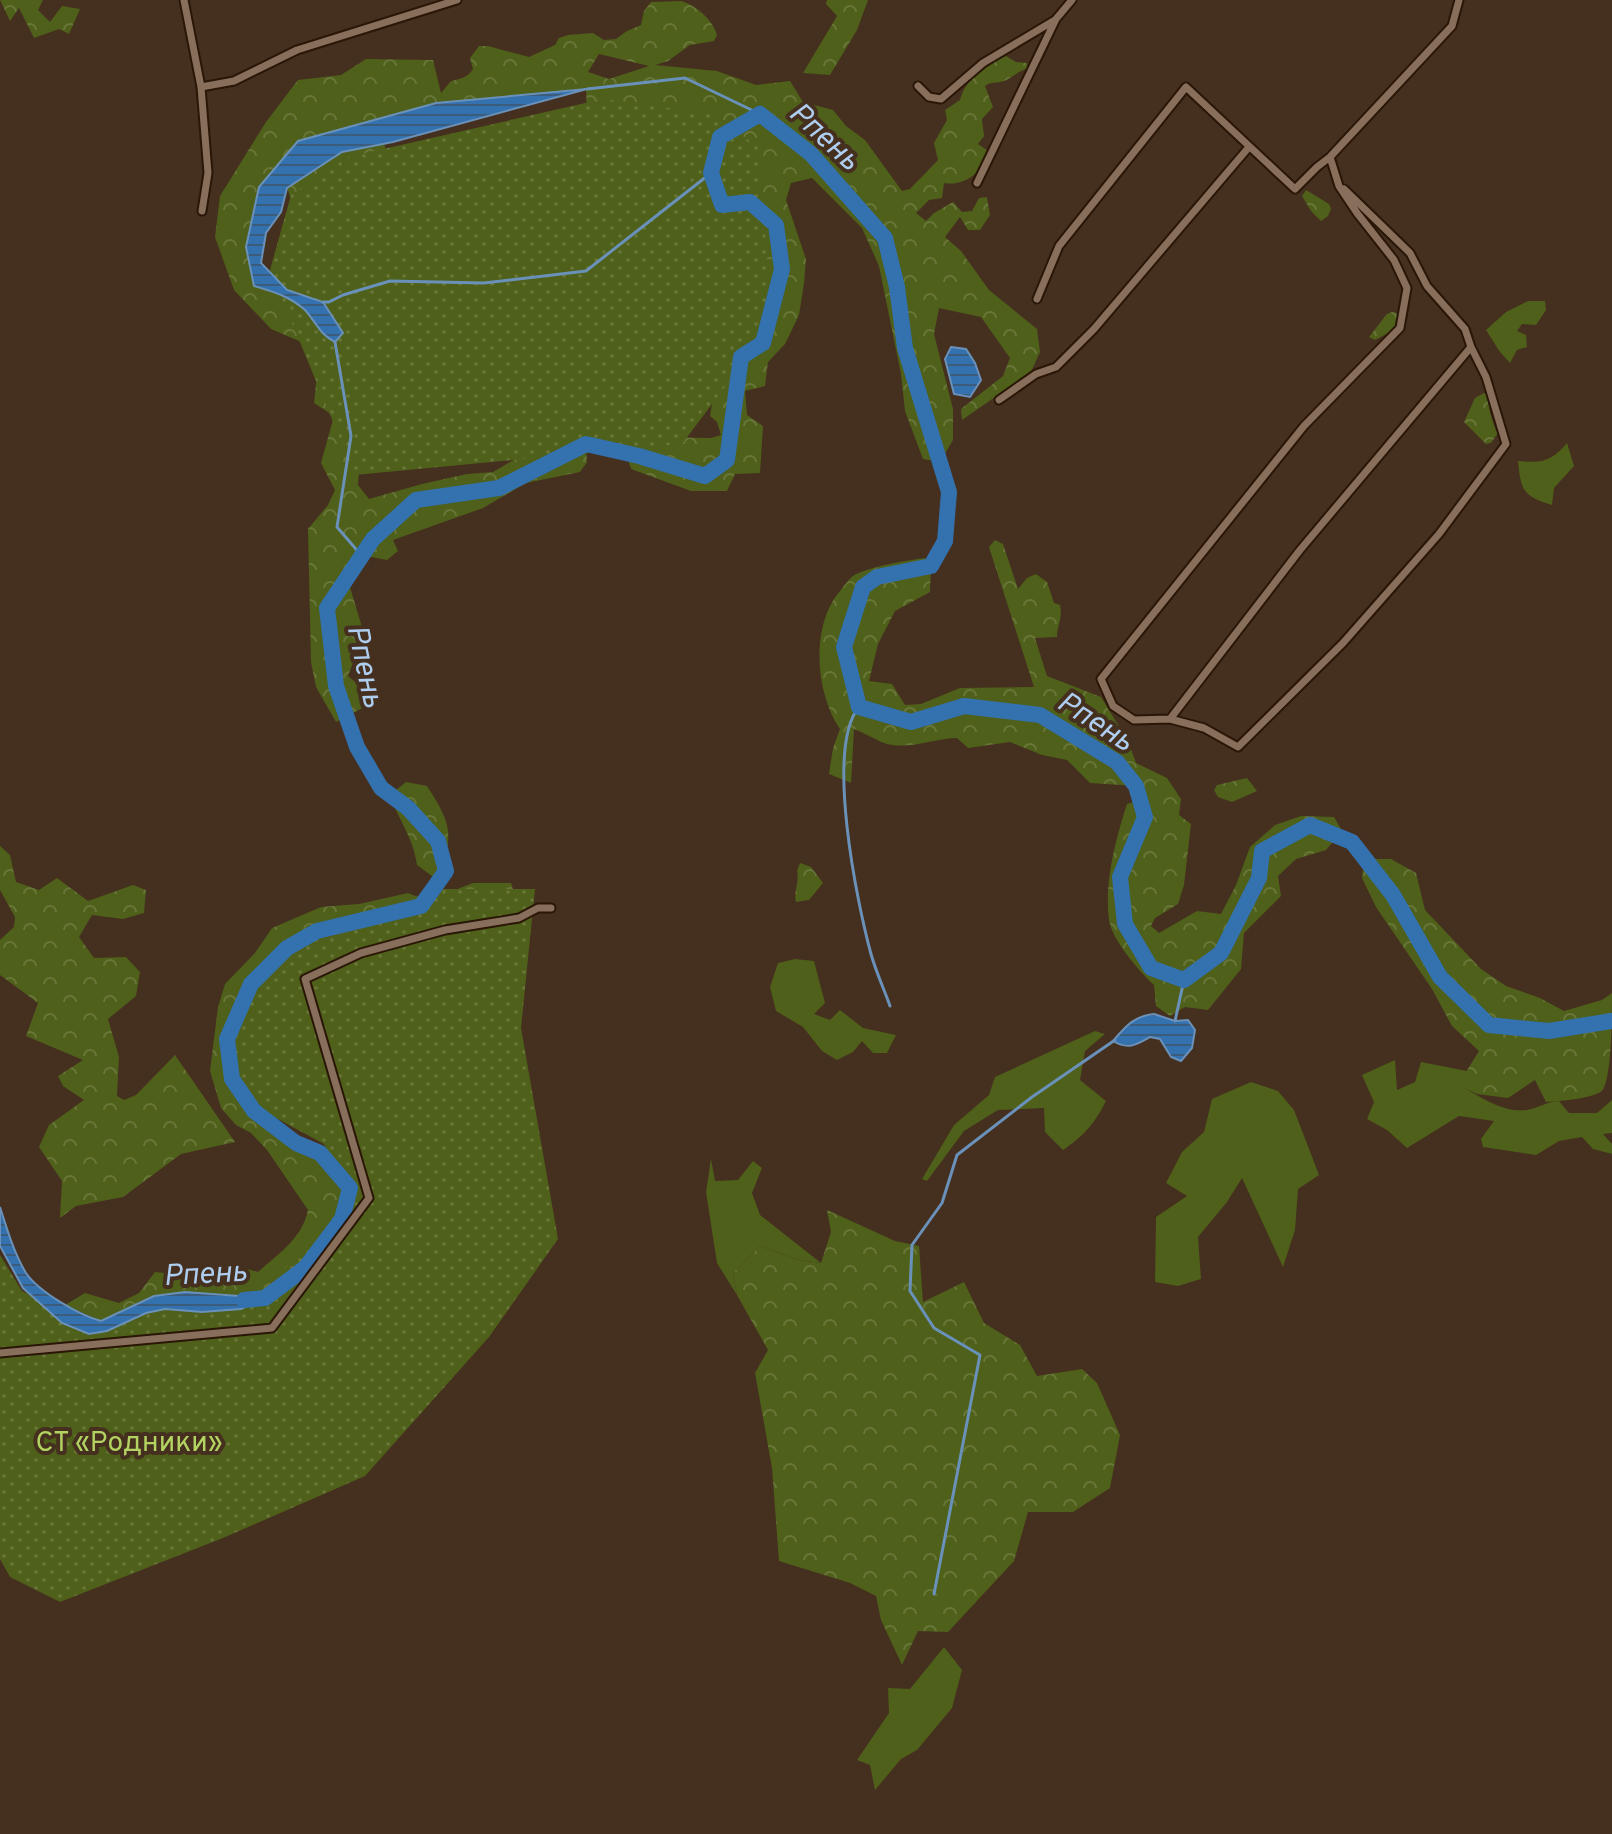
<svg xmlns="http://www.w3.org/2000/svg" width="1612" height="1834" font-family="Overpass,sans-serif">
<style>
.grass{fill:#4e6019}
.forest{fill:url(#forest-crowns);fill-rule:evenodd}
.garden{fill:url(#garden-dots)}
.water{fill:url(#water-rules);stroke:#6a91b9;stroke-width:2}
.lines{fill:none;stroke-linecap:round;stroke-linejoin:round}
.stream{stroke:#6a91b9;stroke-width:3}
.river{stroke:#3471af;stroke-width:16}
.minor-casing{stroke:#2a1606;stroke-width:11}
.minor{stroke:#886f5c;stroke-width:7}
.labels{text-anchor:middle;stroke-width:8;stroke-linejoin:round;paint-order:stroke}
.park-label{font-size:28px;fill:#b2d361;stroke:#452f1e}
.water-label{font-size:30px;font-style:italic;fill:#aecdef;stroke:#452f1e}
</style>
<defs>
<pattern id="forest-crowns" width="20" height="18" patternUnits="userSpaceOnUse" patternTransform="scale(2)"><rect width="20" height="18" fill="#4e6019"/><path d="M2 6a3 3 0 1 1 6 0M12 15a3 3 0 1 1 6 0" fill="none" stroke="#687639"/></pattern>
<pattern id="garden-dots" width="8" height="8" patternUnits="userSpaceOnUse" patternTransform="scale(2)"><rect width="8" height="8" fill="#4e6019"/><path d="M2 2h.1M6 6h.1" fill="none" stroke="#687639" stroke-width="1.8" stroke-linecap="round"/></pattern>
<pattern id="water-rules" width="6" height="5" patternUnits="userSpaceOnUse" patternTransform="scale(2)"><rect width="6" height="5" fill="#3471af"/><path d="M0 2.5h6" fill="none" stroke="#3c5c7c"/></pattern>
</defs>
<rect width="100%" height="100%" fill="#452f1e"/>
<path class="grass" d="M1528,301H1545L1546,310L1536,325L1522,324L1517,331L1526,335L1527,347L1517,350L1510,363L1500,352L1486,330L1506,312Z
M1567,443L1574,466L1554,488L1552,505C1523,496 1521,491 1518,461C1541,463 1551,462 1567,443Z
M795,959L814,961L825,1003L814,1014L830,1020L840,1010L863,1028L896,1035L887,1053H873L862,1041L853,1052L837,1060L822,1051L803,1027L776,1011L770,987L778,963Z
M1095,1031L1105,1034L1085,1051L1080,1080L1106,1101C1095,1123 1084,1136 1063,1150L1045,1132L1044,1108L998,1110L964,1131L927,1181L922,1179L954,1125L989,1095L995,1077Z
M1395,1060L1397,1090L1415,1082L1421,1062L1467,1071L1459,1085C1480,1096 1501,1113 1527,1110C1538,1108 1546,1102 1559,1101L1569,1113H1597L1612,1100V1133L1603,1134L1612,1144V1154L1593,1149L1582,1137L1559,1141L1536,1155L1483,1147L1481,1139L1494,1121L1459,1116L1407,1148L1387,1130L1367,1119L1374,1102L1362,1075Z
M1251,1082L1278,1091L1294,1110L1319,1175L1298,1189L1295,1230L1283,1267L1242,1178L1227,1202L1198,1237L1201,1279L1178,1286L1155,1282L1156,1217L1187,1196L1166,1183L1182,1152L1204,1132L1212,1099Z
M711,1159L715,1181L738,1180L753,1161L762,1168L752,1193L760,1215L821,1263L799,1260L760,1246L733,1273L737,1295L717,1263L706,1192Z
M944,1647L962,1670L952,1708L917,1750L901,1759L875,1790L870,1765L857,1760L889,1713L888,1688L910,1689Z"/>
<path class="forest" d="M0,0H43L38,10L50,22L62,6L80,9L69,34L59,29L34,38L19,8L10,21Z
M827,0H868L857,30L830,75L803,73L837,16L826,4Z
M681,1C696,5 713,20 717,35L714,41L690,45L668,61L655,65L717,71L756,85L790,81L803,102L833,110L846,126L865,140L902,191L910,189L938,160L934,143L947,120L945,110L960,100C965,79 987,64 1006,56L1016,62L1027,63L1028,68C1018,71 1012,78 1004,81C996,84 992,81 985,86L993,107L982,119L984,136L978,144L988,151C985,171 964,187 944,183L942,198L929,200L916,213L926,221L934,213L953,202L962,212L972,211L979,198L987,197L990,215L980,230H968L960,217L945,237L961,251L989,290L1037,329L1040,352L1031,372L962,420L961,409L1003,376L1010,358L981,317L939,308L934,334L953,409V440L940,462L923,459L905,411L901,374L879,266L862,228L812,178L791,183L786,200L806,259L804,283L799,315L785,344L768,362L765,386L745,391L747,415L763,426L760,473L735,474L727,491H691L631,469L626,453L646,437L711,438L721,435L717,422L710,416L716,379L587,117L586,89L298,142L246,247L286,295L311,346L271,329L234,290L215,237L220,196L266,122L298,80L341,75L366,59L433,60L441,93L451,81C460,79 467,78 473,69L470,58L479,46H488L529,57L555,45L559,38L568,35L593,33L604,40L616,39L627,31L641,25L644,11L651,2ZM599,54L649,66L609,79L588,72Z
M384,144L389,158L297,216L287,188L342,152Z
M1306,190L1329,204L1331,209L1328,216L1321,221L1311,211L1302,196Z
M1392,312L1401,314L1397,328L1375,340L1369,337L1387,314Z
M318,366L361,444L358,485L369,499L422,484L467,474L493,472L529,451L586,444L587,462L580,472L526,483L483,508L393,540L398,551L387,560L361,555L347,577L364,634L348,676L361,687L372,703L336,722L316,687L311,662L308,529L328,505L335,490L321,463L334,416L314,403Z
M1484,393L1488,395C1487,405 1493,425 1498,433L1491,443L1486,444L1464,422L1475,398Z
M995,540L1003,544L1018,589L1027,578L1036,574L1047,582L1054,603L1060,605C1063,618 1057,625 1057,637L1035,638L1047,676L1101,697L1128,741L1136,763L1167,778L1181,799L1179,815L1191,824L1184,885L1178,904L1155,918L1151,926L1159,933L1197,911L1221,914L1236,885L1250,847L1275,825L1301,816L1334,817L1342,831L1326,850L1296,859L1278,876L1281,896L1244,933L1241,969L1208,1010L1185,1007L1170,1016L1156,1006L1154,985C1139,971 1112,940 1109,920C1104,883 1116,838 1127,804L1140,800L1136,786L1090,783L1067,760L1042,755L1010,742L968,748L957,738C934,738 908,751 884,743C876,740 865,733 854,729L851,783L829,774L833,748L840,729C815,693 810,624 841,590C844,586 849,579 853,576C867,567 908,560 925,558L931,566L930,592L895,611L878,644L869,681L892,684L905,705L921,704L960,688L1034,687L989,547Z
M1247,778L1257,791L1232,802L1218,797L1214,790L1217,785Z
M406,782L427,786C455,829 451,834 440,882L417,865C413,836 399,822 390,795Z
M0,846L10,855L16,882L39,890L57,878L88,901L133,885L146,890L144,913L123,919L92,915L79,937L94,958L126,957L140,972L136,996L108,1019L119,1057L117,1096L124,1100L136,1095L175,1055L235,1142L181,1154L123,1197L76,1206L60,1218L62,1181L39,1147L49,1125L84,1100L63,1086L58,1076L83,1060L26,1036L38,1003L0,975V940L14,927L15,917L0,890Z
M1364,859H1391L1416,873L1425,910L1481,969L1506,986L1540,998L1564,1011L1602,1000L1612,993C1612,1014 1612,1079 1602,1091C1590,1099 1560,1101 1546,1102L1535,1080L1508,1098L1477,1094L1458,1085L1479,1051L1452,1026L1432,989L1376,907L1362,878Z
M800,863L811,867L823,883L809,900L796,902C793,892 800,882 797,871Z
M473,883H511L516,899L255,1099L254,1111L296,1143L320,1153L350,1188L342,1219L265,1298L185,1292L154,1296L101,1321L65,1305L85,1293L119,1303L139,1293L155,1272C184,1275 214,1282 240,1267L258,1272C279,1253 302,1239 308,1210L267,1150L251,1133L236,1125L221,1108L210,1071L218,1007L225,984L255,953L272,928L321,907L359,904L408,893C428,904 454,890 473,883Z
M827,1210L895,1241L919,1246L923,1302L964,1282L984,1323L1020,1345L1037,1376L1082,1369L1097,1383L1120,1435L1110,1488L1073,1512H1028L1014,1561L948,1632L918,1631L902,1665L881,1620L876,1596L850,1583L779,1561L772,1468L755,1373L768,1350L737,1295L733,1273L760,1246L799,1260L821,1263L831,1232Z"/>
<path class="garden" d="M603,99L714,114L759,148L772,324L682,444L355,475L270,270L291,195L348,157Z
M439,889H535L521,1028L558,1239L489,1337L365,1476L223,1538L60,1602L10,1577L0,1559V1255L22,1291L79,1322L161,1305L263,1292L338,1210L344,1186L324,1144L254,1106L235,1070L234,1020L256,973L299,930L353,922H394Z"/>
<path class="water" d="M587,89L393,142L342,152L287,188L281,212L266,233L261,263L287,290L323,302L343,333L335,342C320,335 316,322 305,310C289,296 274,292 254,286L246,247L259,187L298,141L436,103Z
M951,347L966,349L975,363L981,380L970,397L954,394L945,359Z
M1154,1014L1175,1021L1188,1020L1195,1030L1192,1048L1181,1061L1171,1057L1160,1039L1150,1037C1136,1045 1128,1050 1113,1041C1126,1026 1134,1016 1154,1014Z
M0,1207C7,1229 14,1253 26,1273C39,1292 79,1315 101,1321L154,1296L185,1292L265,1298L241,1309L202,1312L165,1309L146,1313L107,1331L89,1334L62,1323L23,1288L0,1246Z"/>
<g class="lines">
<path class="stream" d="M587,89L685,78L760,114
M323,302H329L343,295L390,281L484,283L586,271L711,173
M335,342L351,436L337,527L361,555
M859,707C825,747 857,903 871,954C876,972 884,989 890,1006
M1175,1021L1184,980
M934,1594L980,1355L934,1328L910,1291L912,1245L942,1203L957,1155L1032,1097L1115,1040"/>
<path class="river" d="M244,1300L265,1298L305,1268L342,1219L350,1188L320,1153L296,1143L254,1111L232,1079L227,1039L251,984L287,948L317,931L421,906L446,871L438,841L408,808L381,788L357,747L336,686L327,608L373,539L416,500L499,488L586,444L639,456L705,476L727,460L741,357L763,343L782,269L776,225L750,202L722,205L711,173L720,137L760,114L811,154L885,238L897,287L905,348L949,492L945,541L931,566L877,577L863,587L844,647L859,707L911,722L964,706L1040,715L1117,762L1136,786L1145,817L1120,877L1125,924L1151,968L1184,980L1221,953L1259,878L1262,851L1310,825L1352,842L1393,895L1440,977L1489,1025L1549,1031L1612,1021"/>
<g class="minor-casing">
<path id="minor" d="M184,0L201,87L208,173L202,211
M918,86L929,97L941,99L983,63L1055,20
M201,87L234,81L297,50L457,0
M1330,157L1339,186L1357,213L1394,260L1407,288L1400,328L1304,426L1101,679L1113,706L1134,720L1170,719L1204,728L1238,747L1343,643L1439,534L1506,444L1486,377L1471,347
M977,183L1056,19L1072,0
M1037,299L1059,246L1186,87L1295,189L1317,167L1330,157L1452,26L1459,0
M999,400L1036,374L1056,367L1094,329L1249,147
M1170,719L1300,550L1471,347L1465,329L1427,286L1410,253L1344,189
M0,1353L272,1328L369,1198L305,979L361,953L445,930L519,918L538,908H551"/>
</g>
<use href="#minor" class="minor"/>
</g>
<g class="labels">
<g class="park-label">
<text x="129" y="1451">СТ «Родники»</text>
</g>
<g class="water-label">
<text transform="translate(825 136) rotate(43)" y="10">Рпень</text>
<text transform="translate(366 666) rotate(78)" y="10">Рпень</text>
<text transform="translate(1096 721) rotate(33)" y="10">Рпень</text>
<text transform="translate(205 1273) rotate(-3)" y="10">Рпень</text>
</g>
</g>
</svg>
